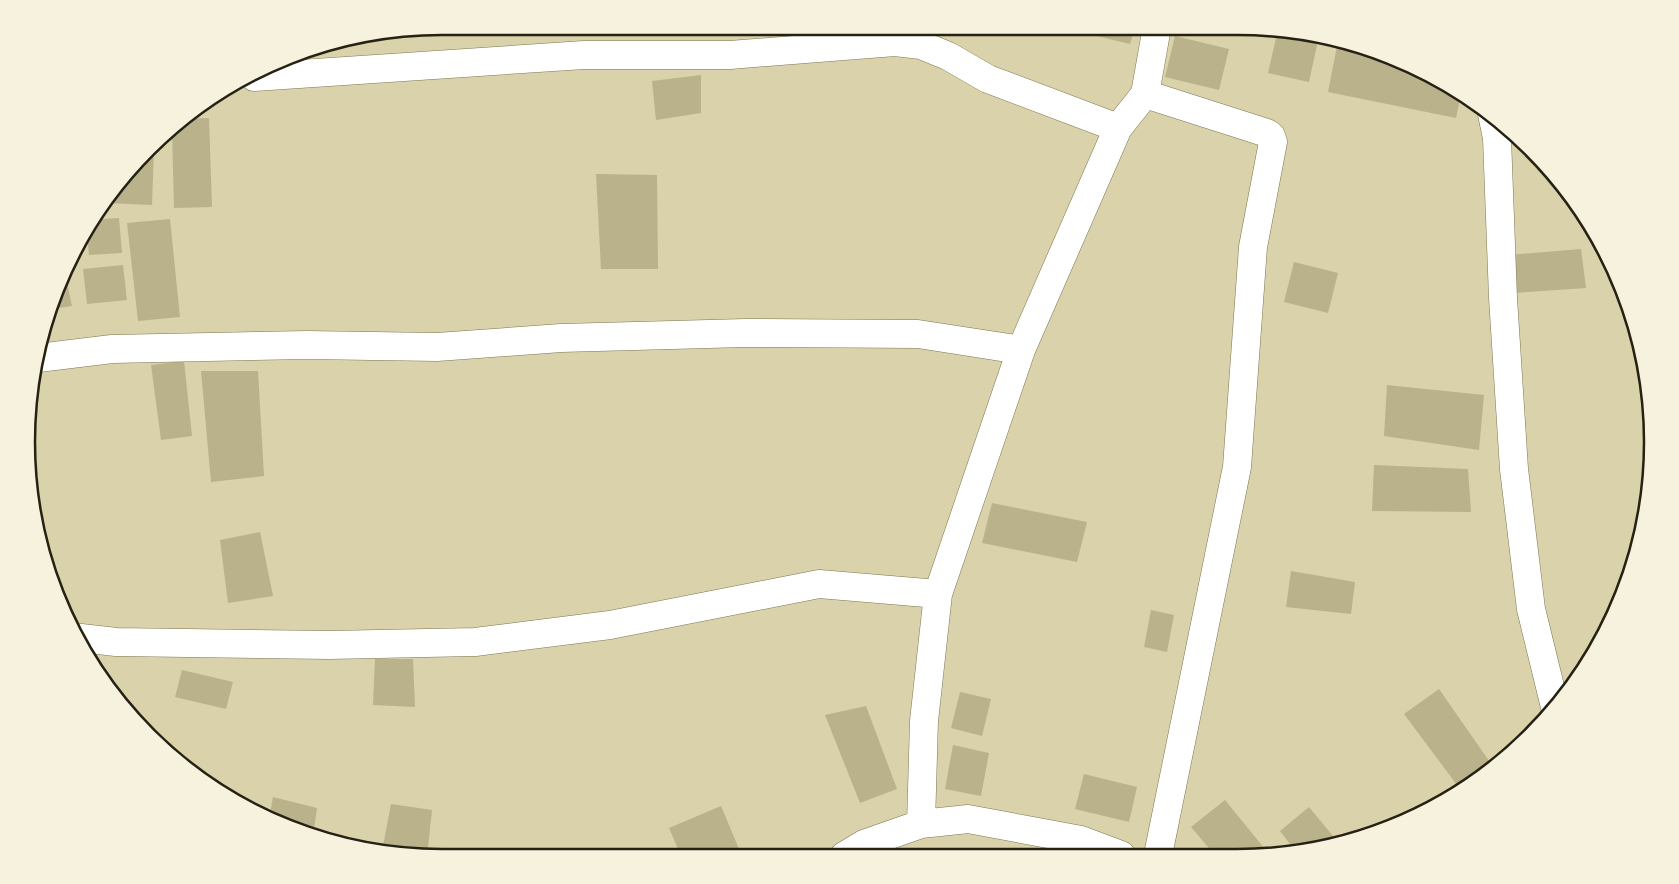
<svg xmlns="http://www.w3.org/2000/svg" width="1679" height="884" font-family="'Fira Sans',sans-serif">
<style>
.building{fill:#b9b28b}
.lines{fill:none;stroke-linecap:round;stroke-linejoin:round}
.minor-casing{stroke:#7d7651;stroke-width:29}
.minor{stroke:#fff;stroke-width:28}
.rim{fill:none;stroke:#252213;stroke-width:2.5}
</style>
<rect width="100%" height="100%" fill="#d9d2aa"/>
<path class="building" d="M1085,27H1135L1130,44L1084,33Z
M1278,29L1319,36L1309,82L1268,73Z
M1175,36L1229,49L1219,90L1165,77Z
M1337,46L1387,57L1421,69L1461,94L1456,118L1328,92Z
M701,75V113L656,120L652,81Z
M209,118L212,207L174,208L172,130L182,119Z
M154,149L152,205L104,203Z
M596,174L657,175L658,269H601Z
M119,218L122,253L89,255L87,232L92,220Z
M170,219L180,317L138,321L127,223Z
M1581,249L1586,288L1514,293L1509,255Z
M1294,262L1338,273L1328,313L1284,302Z
M123,265L127,300L87,304L83,269Z
M66,278L72,306L52,309Z
M184,361L192,436L161,440L151,365Z
M201,371H258L264,476L211,482Z
M1387,385L1484,395L1479,450L1384,436Z
M1374,465L1468,469L1471,512L1372,511Z
M992,503L1087,522L1077,562L982,543Z
M260,532L273,596L228,603L220,540Z
M1291,571L1355,582L1351,614L1286,607Z
M1151,610L1174,615L1167,652L1144,647Z
M375,659H413L415,707L373,705Z
M182,670L233,682L226,709L175,697Z
M1439,689L1494,768L1460,789L1404,714Z
M960,692L991,699L982,736L951,728Z
M866,706L897,789L860,803L825,715Z
M953,745L989,753L981,796L945,789Z
M1084,774L1137,787L1129,822L1075,809Z
M273,797L317,808L313,836L269,819Z
M1225,800L1269,854H1214L1191,827Z
M391,804L432,810L427,857H415L382,851Z
M721,806L742,856H681L669,828Z
M1309,807L1338,842L1297,853L1280,831Z"/>
<g class="lines">
<g class="minor-casing">
<path id="minor" d="M254,77L584,55H730L895,42L921,45L948,56L988,79L1118,128
M1145,94L1267,133L1271,136L1273,142L1253,247L1237,467L1158,855
M1492,114L1497,138L1503,298L1514,469L1531,609L1555,707
M38,358L112,349L307,345L437,347L561,338L745,333L918,334L1021,350
M81,638L116,642L329,645L475,642L610,625L819,584L938,594
M921,824L924,721L938,594L1021,350L1118,128L1145,94L1157,27
M844,856L864,844L921,824L968,819L1081,840L1121,855"/>
</g>
<use href="#minor" class="minor"/>
</g>
<path d="M0 0H1679V884H0ZM442 35H1237A407 407 0 0 1 1644 442V442A407 407 0 0 1 1237 849H442A407 407 0 0 1 35 442V442A407 407 0 0 1 442 35Z" fill="#f6f2de" fill-rule="evenodd"/>
<path class="rim" d="M442 35H1237A407 407 0 0 1 1644 442V442A407 407 0 0 1 1237 849H442A407 407 0 0 1 35 442V442A407 407 0 0 1 442 35Z"/>
</svg>
